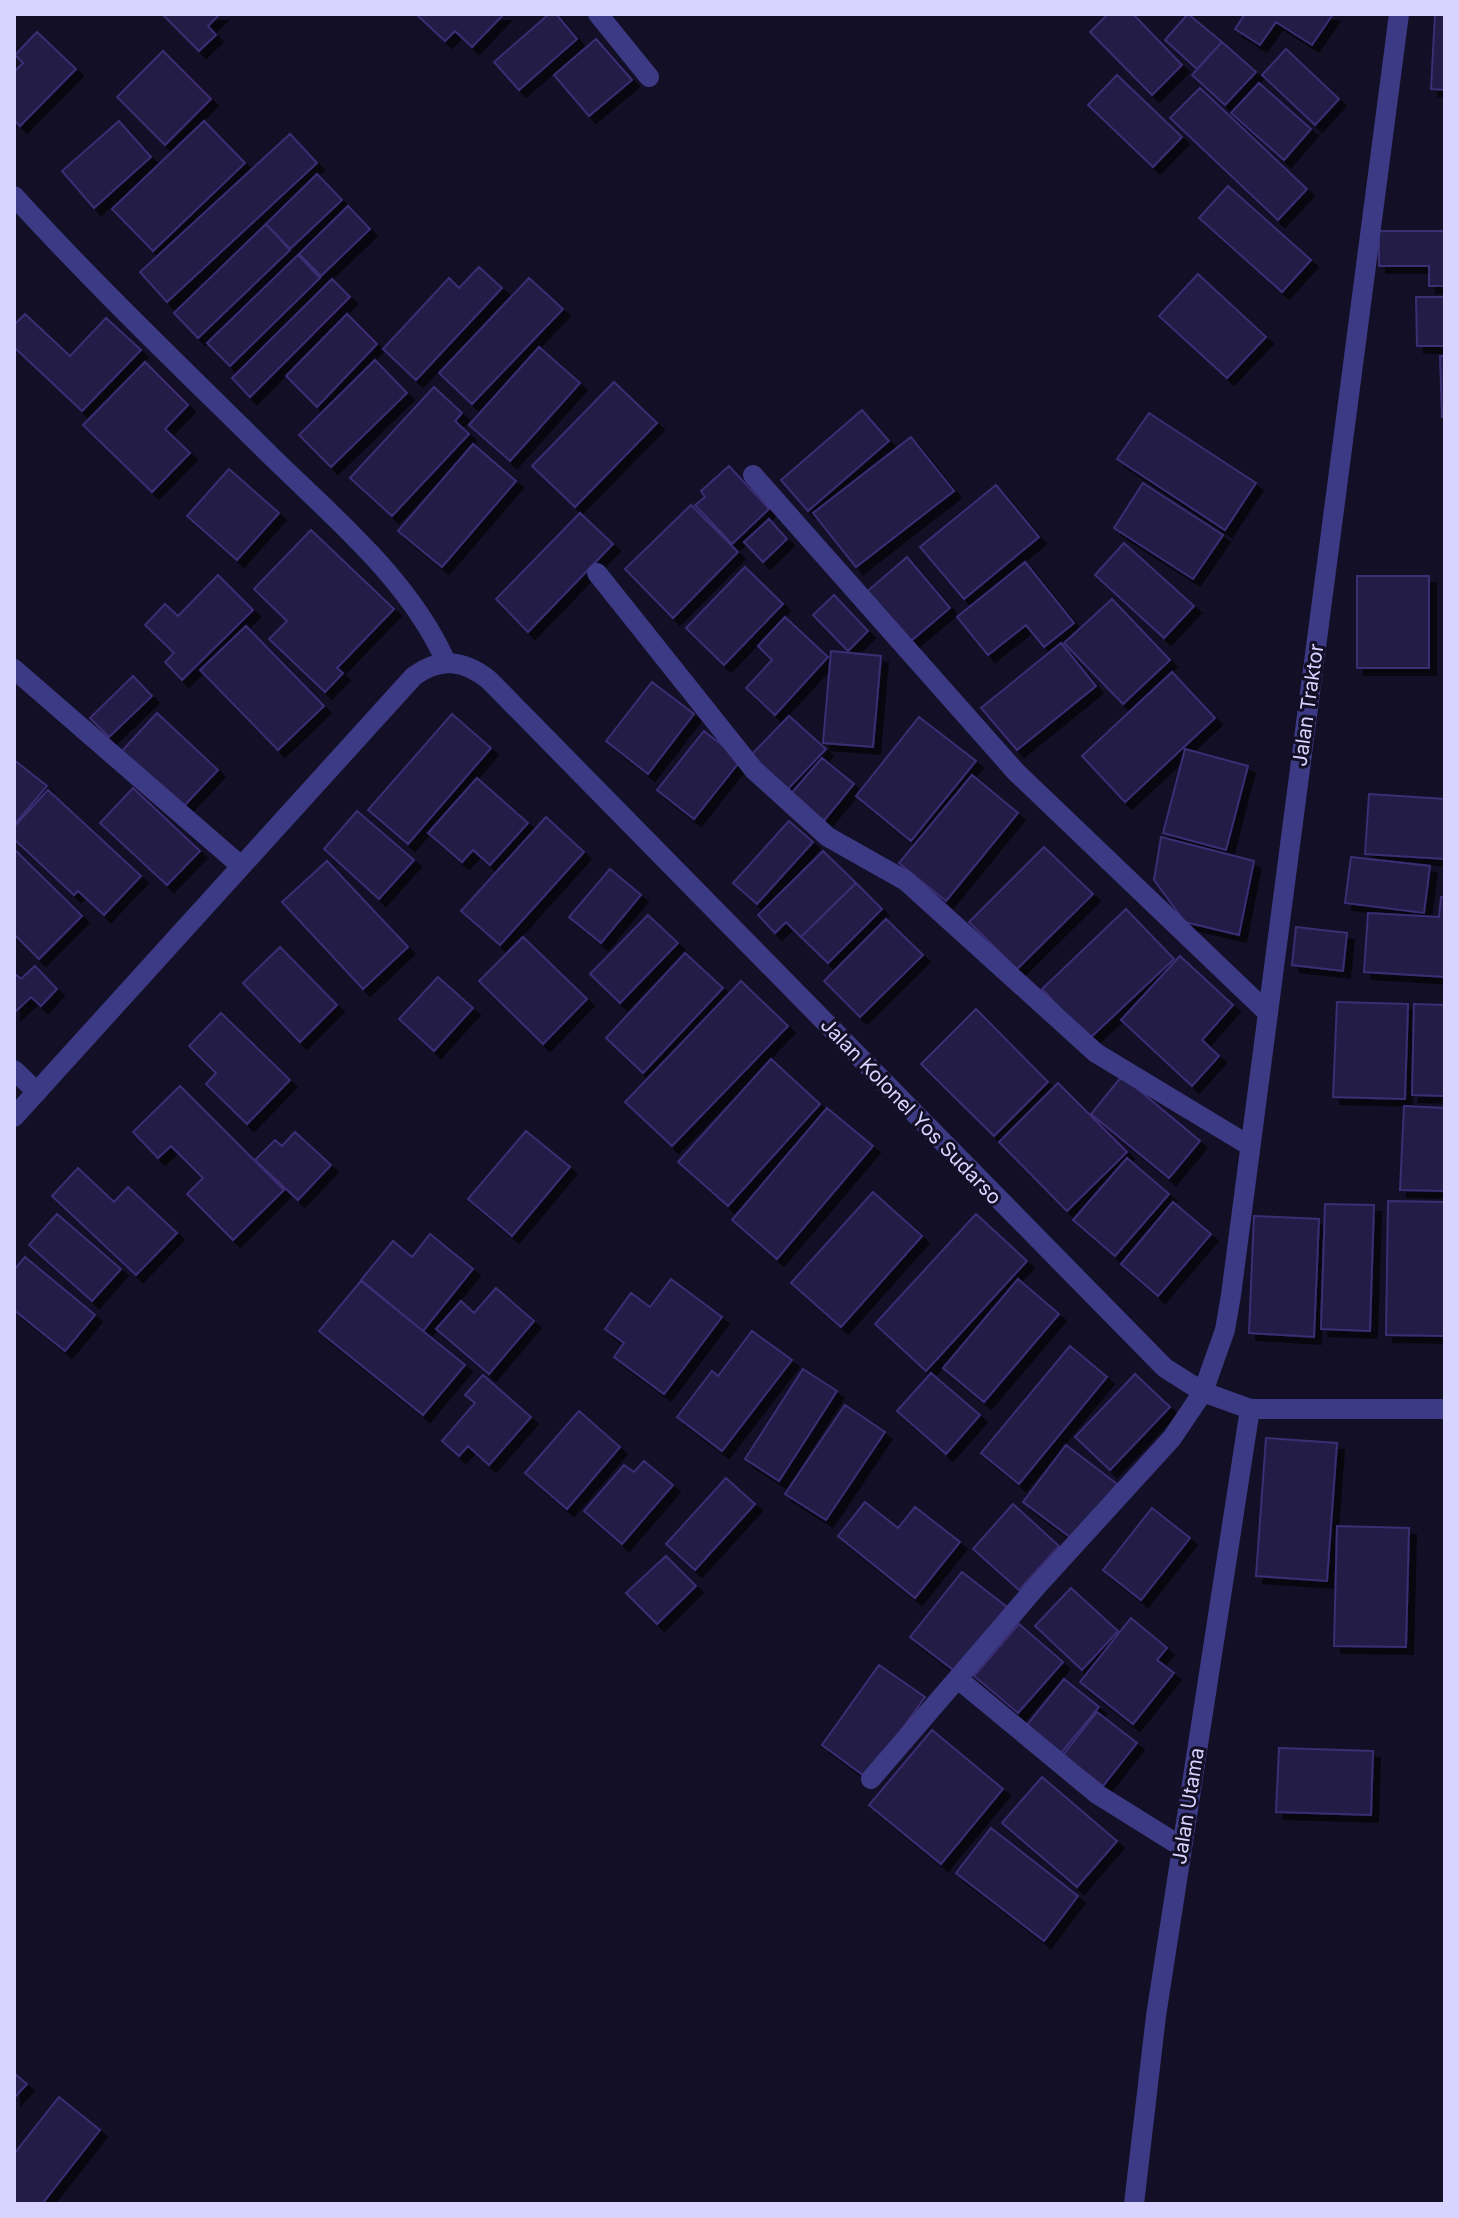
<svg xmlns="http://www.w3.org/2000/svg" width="1459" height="2218" font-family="Inter,sans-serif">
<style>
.building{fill:#241b47;stroke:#3b2d73;stroke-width:2;filter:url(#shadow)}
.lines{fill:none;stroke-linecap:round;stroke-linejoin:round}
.minor{stroke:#3d3a85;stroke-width:20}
.tertiary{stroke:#3d3a85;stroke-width:20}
.labels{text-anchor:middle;stroke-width:6;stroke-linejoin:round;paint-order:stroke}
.street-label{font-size:20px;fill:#d9d4ff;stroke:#130f26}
</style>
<defs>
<filter id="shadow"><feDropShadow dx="7" dy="7" stdDeviation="0" flood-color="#0009"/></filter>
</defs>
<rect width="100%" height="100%" fill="#130f26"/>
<path class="building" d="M162,14H220L208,26L216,35L199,51Z
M416,14H504L472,47L455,31L445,41Z
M549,14H556L577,39L519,90L494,62Z
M1108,14H1133L1182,65L1152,95L1090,32Z
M1188,14L1222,42L1197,69L1165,40Z
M1245,14H1333L1312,45L1276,22L1260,45L1235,29Z
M1435,14H1445V90L1431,89Z
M37,32L76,69L20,126L14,120V72L23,63L15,55Z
M596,39L632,80L589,116L554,75Z
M1222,42L1256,72L1225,105L1192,75Z
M1286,49L1339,99L1315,125L1262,75Z
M163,51L211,99L165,145L117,97Z
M1117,75L1182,137L1153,167L1088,105Z
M1259,83L1311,129L1284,160L1231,113Z
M1200,88L1307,189L1278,220L1170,118Z
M119,121L151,157L94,208L62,171Z
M204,121L245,163L153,251L112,209Z
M290,134L317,163L167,302L140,272Z
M317,174L342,200L290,249L266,224Z
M1228,186L1311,260L1282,292L1199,218Z
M348,206L370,229L321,276L299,254Z
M266,224L290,250L198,338L174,313Z
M1379,231H1445V286H1429V266H1379Z
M298,255L320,278L230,366L207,343Z
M479,267L502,288L416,380L383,349L449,278L459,288Z
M1198,274L1266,337L1227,378L1159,316Z
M529,278L563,309L472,404L439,373Z
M332,279L350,297L250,397L232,378Z
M1416,297H1445V346H1417Z
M25,314L70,356L106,318L141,350L82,411L14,347V325Z
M347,314L377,344L317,407L286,376Z
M539,347L580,383L510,461L469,425Z
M1440,356H1445V417H1442Z
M375,360L407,393L331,467L299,435Z
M145,362L188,405L165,429L190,453L152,492L83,425Z
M614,382L657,423L575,507L532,466Z
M434,387L462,413L455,421L469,434L392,516L350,478Z
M862,410L889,441L808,511L781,480Z
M1149,413L1256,483L1225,530L1117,459Z
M911,437L954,491L856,567L813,513Z
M473,444L516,481L442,567L398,531Z
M729,466L769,509L732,544L695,505L705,497L701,491Z
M229,469L279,513L237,560L187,516Z
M1143,483L1223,535L1193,579L1114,528Z
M996,485L1039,537L964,599L920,547Z
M691,505L738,552L673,618L625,569Z
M580,513L613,544L528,632L496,599Z
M769,519L787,539L763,562L744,542Z
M311,530L394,609L337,668L343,673L325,692L269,639L287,621L254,589Z
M1124,543L1194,606L1164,638L1095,575Z
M907,557L950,608L905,646L863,595Z
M1025,562L1074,623L1044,647L1026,625L988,655L957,617Z
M745,567L783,604L724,665L686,628Z
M218,575L253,610L182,680L165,662L174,653L145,625L165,604L178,616Z
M1357,576H1429V668H1357Z
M834,595L868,631L848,651L813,615Z
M1112,599L1170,660L1123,704L1064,643Z
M785,617L828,657L775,715L746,688L772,660L758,646Z
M246,626L324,706L278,750L200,670Z
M1061,643L1096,686L1017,750L981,708Z
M831,651L881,656L873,747L823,743Z
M1172,672L1215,718L1125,802L1082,756Z
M133,676L152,696L109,737L90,718Z
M652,682L694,714L648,774L606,741Z
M157,713L218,770L182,808L121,752Z
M452,714L491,748L408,844L368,810Z
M789,716L826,749L785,792L748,758Z
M919,717L976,761L911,841L856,796Z
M704,731L741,760L694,819L657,790Z
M1185,749L1248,766L1226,850L1163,833Z
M822,758L854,784L822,823L789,796Z
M14,760L47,786L14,825Z
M972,775L1018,813L946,901L899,863Z
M477,778L528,823L490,865L473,850L462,862L428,833Z
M133,788L200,851L167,885L100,823Z
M48,790L141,876L104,915L78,891L74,895L14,839V827Z
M1369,794L1445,799V859L1365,854Z
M357,811L414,860L379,899L324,849Z
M546,817L584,852L500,945L461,911Z
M789,821L813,842L757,904L733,883Z
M1161,837L1254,861L1239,935L1185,922L1154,880Z
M1044,847L1093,894L1017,969L969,922Z
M14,849L82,916L39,959L14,934Z
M823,851L856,883L801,937L786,922L775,933L758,915Z
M1351,857L1430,866L1424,913L1345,903Z
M327,861L408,947L363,989L282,902Z
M610,869L641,895L601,943L569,917Z
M856,883L882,909L828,963L801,937Z
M1441,897H1445V977L1364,972L1368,913L1439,917Z
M1126,909L1174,959L1089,1039L1042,989Z
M648,915L678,943L620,1003L590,974Z
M886,919L923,955L860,1017L824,981Z
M1296,927L1347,933L1343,971L1292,965Z
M523,937L587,999L543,1044L479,981Z
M280,947L337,1005L300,1042L243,983Z
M685,953L723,988L643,1073L606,1038Z
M1180,956L1233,1005L1202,1040L1219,1056L1192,1086L1121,1020Z
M35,966L57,989L41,1006L31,997L14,1013V973L21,979Z
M438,977L473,1008L434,1051L399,1019Z
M741,981L788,1026L672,1146L625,1102Z
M1337,1002L1408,1004L1405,1099L1333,1097Z
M1414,1004L1445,1005V1096L1412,1095Z
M976,1009L1048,1082L994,1136L921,1064Z
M221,1013L290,1080L247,1124L206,1084L216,1073L189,1046Z
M771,1059L820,1104L728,1206L678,1162Z
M1122,1076L1200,1141L1169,1178L1091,1114Z
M1058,1083L1127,1152L1067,1211L999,1142Z
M180,1086L284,1190L233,1240L187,1194L203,1178L171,1146L158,1158L133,1132Z
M1404,1106L1445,1108V1191L1400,1190Z
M827,1108L873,1146L777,1259L732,1220Z
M526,1131L570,1167L512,1236L468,1199Z
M295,1132L331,1165L298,1200L255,1160L275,1140L282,1146Z
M1127,1158L1169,1194L1115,1256L1073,1220Z
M78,1168L114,1202L128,1187L177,1233L136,1275L52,1196Z
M873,1192L922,1236L841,1327L791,1283Z
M1388,1201L1445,1202V1336L1386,1335Z
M1173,1202L1211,1234L1158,1296L1121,1264Z
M1325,1204L1374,1205L1370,1331L1321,1329Z
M57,1214L121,1269L92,1301L29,1245Z
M976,1214L1027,1261L926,1371L875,1324Z
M1254,1216L1319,1219L1314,1337L1249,1333Z
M430,1234L473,1269L423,1331L361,1280L393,1241L412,1257Z
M25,1257L95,1315L65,1351L14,1310V1270Z
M671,1279L722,1317L664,1394L614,1357L624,1343L605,1329L631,1293L650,1307Z
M1018,1279L1059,1314L984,1402L943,1368Z
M361,1281L465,1365L423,1415L319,1331Z
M496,1288L534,1321L489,1374L436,1329L461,1301L474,1313Z
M752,1331L792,1360L722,1451L677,1417L712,1371L718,1376Z
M1070,1346L1107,1377L1019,1484L981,1453Z
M803,1369L837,1391L779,1481L745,1459Z
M931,1373L980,1415L946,1454L897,1411Z
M1135,1374L1170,1407L1110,1470L1075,1437Z
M483,1375L531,1417L489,1465L468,1446L459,1456L442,1441L475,1403L465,1395Z
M845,1405L885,1432L826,1520L785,1494Z
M579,1411L620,1447L567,1509L525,1473Z
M1266,1438L1337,1443L1327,1581L1256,1576Z
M1066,1445L1117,1484L1074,1540L1023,1502Z
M644,1461L673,1485L622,1544L584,1511L624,1465L634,1472Z
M726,1478L755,1504L695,1570L666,1544Z
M865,1502L898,1528L915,1507L960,1542L915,1598L838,1536Z
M1013,1504L1059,1546L1019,1590L973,1549Z
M1152,1508L1190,1538L1141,1600L1103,1570Z
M1337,1526L1409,1528L1406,1647L1334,1646Z
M666,1556L696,1586L657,1624L626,1593Z
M962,1572L1007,1607L956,1672L910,1637Z
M1071,1588L1118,1631L1082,1670L1035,1626Z
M1131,1618L1167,1648L1157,1660L1174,1673L1133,1724L1080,1682Z
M1019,1624L1063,1662L1018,1713L974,1676Z
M879,1665L925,1697L867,1778L822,1745Z
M1064,1679L1099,1707L1061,1753L1026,1726Z
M1097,1712L1137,1743L1103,1786L1063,1755Z
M932,1730L1003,1789L941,1864L869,1805Z
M1279,1748L1373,1751L1371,1815L1276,1812Z
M1042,1777L1117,1841L1077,1887L1002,1823Z
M991,1828L1078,1896L1044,1941L956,1873Z
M14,2073L27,2084L14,2098Z
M59,2097L100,2130L42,2204H14V2154Z"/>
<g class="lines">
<path class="minor" d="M598,14L649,77
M14,196C96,286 184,370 270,455C333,517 410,580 446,662
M753,475L1016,772L1268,1013
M597,573L754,770L828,837L906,881L1096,1053L1250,1146
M14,669L241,866
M14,1070L37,1092
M958,1679L1097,1794L1182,1847
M871,1779L1037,1586L1172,1438L1203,1392
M1134,2204L1156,2016L1250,1409"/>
<path class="tertiary" d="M14,1117L414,676C440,657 464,660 489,680L1165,1368L1203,1392L1250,1409H1445
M1203,1392L1225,1330L1231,1295L1399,14"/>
</g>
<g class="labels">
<g class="street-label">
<text transform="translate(1308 705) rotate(-82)" y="7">Jalan Traktor</text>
<text transform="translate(911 1111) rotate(46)" y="7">Jalan Kolonel Yos Sudarso</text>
<text transform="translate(1188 1806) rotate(-81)" y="7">Jalan Utama</text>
</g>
</g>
<rect width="1459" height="2218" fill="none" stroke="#d9d4ff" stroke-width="32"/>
</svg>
